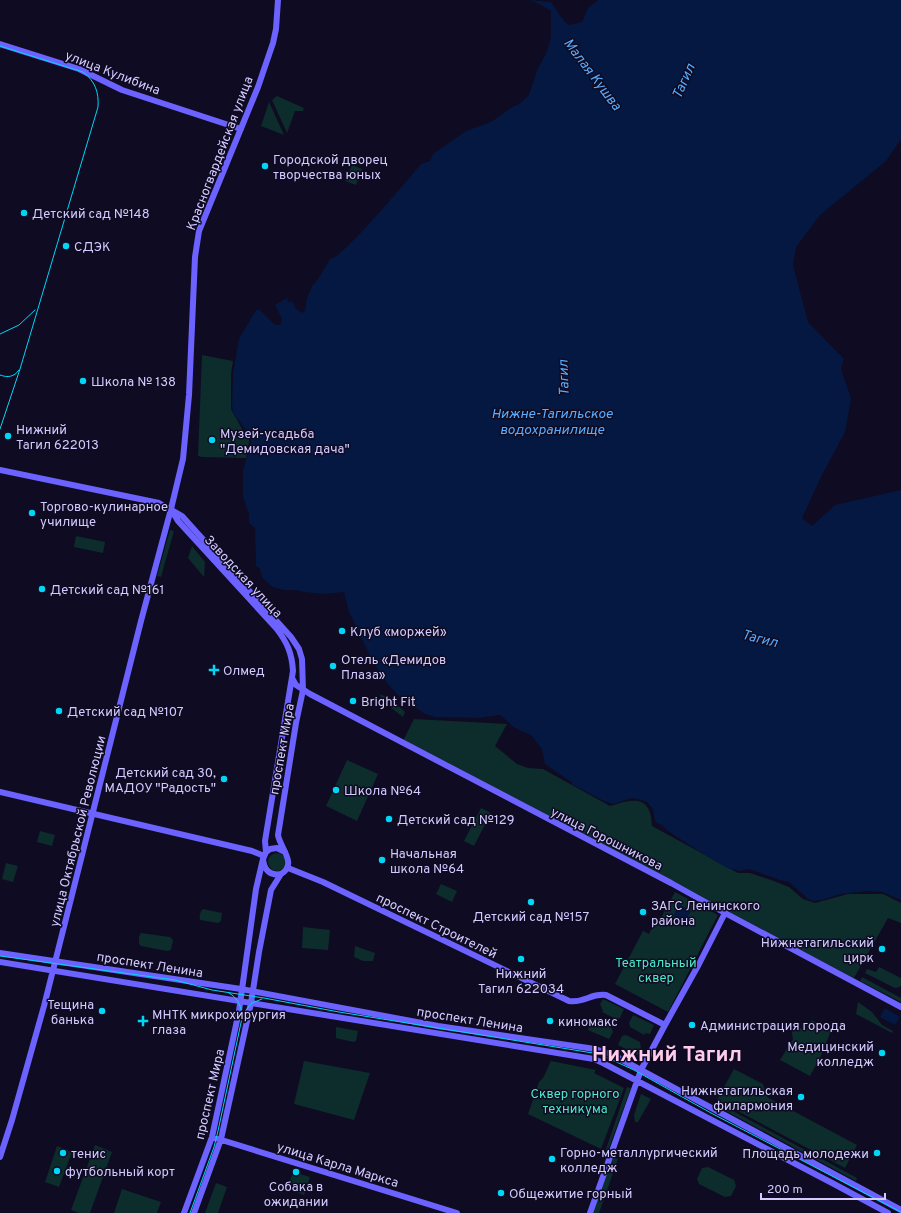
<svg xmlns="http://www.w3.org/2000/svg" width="901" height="1213" font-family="Overpass,sans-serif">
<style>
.green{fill:#0d2c2c}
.water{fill:#041841}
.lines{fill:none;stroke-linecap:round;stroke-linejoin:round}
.secondary{stroke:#6c62ff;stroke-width:6}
.tram{stroke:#00d6f6;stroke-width:1}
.poi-dot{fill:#00d6f6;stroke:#0f0b22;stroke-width:1.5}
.labels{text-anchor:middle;stroke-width:3;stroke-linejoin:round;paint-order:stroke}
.street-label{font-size:13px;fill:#d3cbff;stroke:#0f0b22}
.poi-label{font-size:13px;fill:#d3cbff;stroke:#0f0b22;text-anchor:start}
.park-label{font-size:13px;fill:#4bebc8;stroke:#0f0b22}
.water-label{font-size:14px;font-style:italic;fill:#59adff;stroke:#0f0b22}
.town-label{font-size:21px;font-weight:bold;fill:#ffcdeb;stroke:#0f0b22}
</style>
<rect width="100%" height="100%" fill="#0f0b22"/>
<path class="green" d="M277,96L304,108L303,111H295L287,133L272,100Z
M269,102L284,135L261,126Z
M352,165L362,169L356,185L345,181Z
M202,355L233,361L231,374V409L242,429L249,436V442L246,458L202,457L198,456Z
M170,530L174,531L161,577L157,576Z
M76,536L105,542L103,553L74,547Z
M192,546L205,562L204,577L188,558Z
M380,694L390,699L405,712L403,717L382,701Z
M414,719L507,724L495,746L517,764L528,768L543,769L610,806C634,798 651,795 652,826L738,873H750L771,880L789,887L803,899L815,903L848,894H883L901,903V923L888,918L854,978L403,741Z
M347,760L378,774L357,821L326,806Z
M481,808L491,813L474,846L464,841Z
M40,831L55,835L52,846L37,842Z
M268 862a9 9 0 1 1 18 0a9 9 0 1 1-18 0Z
M6,863L18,866L13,882L2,879Z
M441,884L457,891L452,902L436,894Z
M675,892L718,915L668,1012L615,984L643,931L649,934L655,922L658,923Z
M203,909L222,913L221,921L218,923L200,920C199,917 200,911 203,909Z
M303,927L330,930L328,950L302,948Z
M141,933L170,937L173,940L171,950L167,951L141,946L139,944V937Z
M355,946L375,953L373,961H363L354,957Z
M879,967L901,978V985L900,987L895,988L865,973L867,969L876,972Z
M862,977L901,998V1002L860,981Z
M603,999L624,1009L620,1018L616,1019L602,1012L603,1011L600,1004Z
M858,1002L872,1012L882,1025L893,1031L892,1033L856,1014Z
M633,1015L654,1025L650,1034L645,1033L644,1035L630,1027L629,1023Z
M598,1020L611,1027L613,1032L609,1039L588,1030L590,1023L597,1022Z
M812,1020L831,1031L820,1058L810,1076L780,1060L793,1039L790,1023L806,1031Z
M336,1027L358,1031L356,1041L353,1042L336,1038Z
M626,1035L640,1042L641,1049L643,1050L640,1056L618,1045L622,1036Z
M304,1061L370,1073L354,1120L294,1104Z
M551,1061L596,1070L594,1073L624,1088L601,1149L528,1114L539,1082L543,1078Z
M734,1069L763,1084L767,1097L857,1145L845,1168L717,1100Z
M627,1087L631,1088L607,1153L605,1152Z
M641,1094L651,1099L638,1122H635L634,1115Z
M716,1102L857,1178L856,1181L715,1105Z
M95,1145L112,1152L90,1213H79L71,1210Z
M57,1146L72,1152L59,1187L45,1182Z
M613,1157L618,1159L599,1213H592Z
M708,1167L734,1180L736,1186L731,1196L725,1197L699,1184L697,1179L702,1168Z
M293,1172L310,1177L304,1195L287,1189Z
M216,1183L227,1187L218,1213H205Z
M122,1189L161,1202L157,1213H114Z"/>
<path class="water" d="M529,0L551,2C557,10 561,19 569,25L582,22L588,8L598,0H901V139L886,161L820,215L796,247L793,265L808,322L844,359L841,369L851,399L845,432L822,475L802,518L812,526L835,505L901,490V900L882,892L867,891L841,894L822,900L813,901L808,899L789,882L780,880L749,869L740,871L727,868L700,852L697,850L668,831L662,825L656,823L655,821L653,809L647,802L638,799L632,798L613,804L604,801L573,785L571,782L545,764L542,749L531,735L515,728L500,715L479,718L435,717L425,714L399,696L387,683L373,662L349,612L344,592L324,594L303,592L297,590H284L273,587L268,583L262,577L260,569L256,566L255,528L249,523V514L243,496V471L251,443V437L234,414L232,407L233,373L239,339L256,310H260L275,325H280L282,319L275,305L287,298L288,302L292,301L296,309L303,313L305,310L307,298L312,286L318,279L330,259C345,256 407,180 421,164L430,161L433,154L466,131L491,122L514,106L518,105L529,95L538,68L546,54L551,37V11L539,4Z
M679,904L691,911L685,922L673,916Z
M885,1008L900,1017L895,1025L880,1017Z"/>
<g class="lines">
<path class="secondary" d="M0,44L79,69L122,90L241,129
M0,470L159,503L182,516L291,637L299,649L302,659L303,690L296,723L278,835C280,848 298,864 281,874C270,876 264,870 263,859
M172,511L178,521L276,628C287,642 292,653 293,671L265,841L266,852
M292,678L296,685L310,694L671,883L725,913L901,1007
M0,792L252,851L264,856
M288,868L323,882L569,1001C586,1003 590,993 606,995L665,1025
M0,953L241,989L438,1026L595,1049L613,1055C708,1107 805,1158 901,1210
M0,962L594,1059L603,1063L834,1184L888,1213
M212,1137L457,1213
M0,1157L12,1120L44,1006L141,621L171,509L183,459L189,395L195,257L199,231L258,87L273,43L276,29L278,0
M184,1213L212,1137L239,1011L256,889L263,859L266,852L270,849L277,848L285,852
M194,1213L221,1139L251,1003L259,952L271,890L281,874
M590,1213L641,1070L665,1025L699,964L725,913"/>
<path class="tram" d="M0,46L83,72C95,81 99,92 98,107L20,369L0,429
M0,334L19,325L35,310
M0,375C8,378 14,377 19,370
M0,956L175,980L212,990L264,998L339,1012L599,1054L634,1070L711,1113L901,1212
M241,1016L252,1003L262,999
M190,1213L214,1147L218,1131L242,1018C242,1007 238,998 229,993"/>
</g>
<g class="poi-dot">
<circle cx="265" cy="166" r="4"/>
<circle cx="24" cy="213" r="4"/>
<circle cx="66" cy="246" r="4"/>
<circle cx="83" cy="381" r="4"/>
<circle cx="8" cy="436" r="4"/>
<circle cx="212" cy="440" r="4"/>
<circle cx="32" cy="513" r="4"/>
<circle cx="42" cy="589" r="4"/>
<circle cx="342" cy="631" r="4"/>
<circle cx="333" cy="666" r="4"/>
<path d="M212 664h4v4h4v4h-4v4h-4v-4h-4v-4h4z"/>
<circle cx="353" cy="701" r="4"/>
<circle cx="59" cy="711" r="4"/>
<circle cx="224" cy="779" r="4"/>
<circle cx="336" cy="790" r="4"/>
<circle cx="389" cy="819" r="4"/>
<circle cx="382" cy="860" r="4"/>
<circle cx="531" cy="902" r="4"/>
<circle cx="643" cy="912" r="4"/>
<circle cx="882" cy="949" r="4"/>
<circle cx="521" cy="959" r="4"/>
<circle cx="102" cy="1011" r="4"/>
<path d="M141 1015h4v4h4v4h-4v4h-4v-4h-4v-4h4z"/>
<circle cx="550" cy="1021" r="4"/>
<circle cx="692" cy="1025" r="4"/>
<circle cx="882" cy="1053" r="4"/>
<circle cx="801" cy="1097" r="4"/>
<circle cx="63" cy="1153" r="4"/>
<circle cx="877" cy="1153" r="4"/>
<circle cx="552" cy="1159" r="4"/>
<circle cx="57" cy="1171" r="4"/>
<circle cx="296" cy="1172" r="4"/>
<circle cx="501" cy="1193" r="4"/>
</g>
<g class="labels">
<g class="street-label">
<text transform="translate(113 72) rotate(21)" y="5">улица Кулибина</text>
<text transform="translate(219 153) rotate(-69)" y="5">Красногвардейская улица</text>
<text transform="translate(244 576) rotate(47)" y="5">Заводская улица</text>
<text transform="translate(281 749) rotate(-80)" y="5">проспект Мира</text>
<text transform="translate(77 831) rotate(-76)" y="5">улица Октябрьской Революции</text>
<text transform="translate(607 838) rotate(27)" y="5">улица Горошникова</text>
<text transform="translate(437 925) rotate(26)" y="5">проспект Строителей</text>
<text transform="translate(150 964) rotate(9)" y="5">проспект Ленина</text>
<text transform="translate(470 1019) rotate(9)" y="5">проспект Ленина</text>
<text transform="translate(209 1094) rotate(-77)" y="5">проспект Мира</text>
<text transform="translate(338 1164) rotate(17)" y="5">улица Карла Маркса</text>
</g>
<g class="poi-label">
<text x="273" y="164">Городской дворец<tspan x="273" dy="15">творчества юных</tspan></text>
<text x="32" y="218">Детский сад №148</text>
<text x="74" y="251">СДЭК</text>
<text x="91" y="386">Школа № 138</text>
<text x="16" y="434">Нижний<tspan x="16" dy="15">Тагил 622013</tspan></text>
<text x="220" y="438">Музей-усадьба<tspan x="220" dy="15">"Демидовская дача"</tspan></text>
<text x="40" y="511">Торгово-кулинарное<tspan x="40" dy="15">училище</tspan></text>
<text x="50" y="594">Детский сад №161</text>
<text x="350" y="636">Клуб «моржей»</text>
<text x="341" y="664">Отель «Демидов<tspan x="341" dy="15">Плаза»</tspan></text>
<text x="223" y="675">Олмед</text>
<text x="361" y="706">Bright Fit</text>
<text x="67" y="716">Детский сад №107</text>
<text x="216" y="777" text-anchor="end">Детский сад 30,<tspan x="216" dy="15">МАДОУ "Радость"</tspan></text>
<text x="344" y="795">Школа №64</text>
<text x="397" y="824">Детский сад №129</text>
<text x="390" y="858">Начальная<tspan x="390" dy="15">школа №64</tspan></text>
<text x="651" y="910">ЗАГС Ленинского<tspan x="651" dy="15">района</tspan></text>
<text x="531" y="921" text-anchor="middle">Детский сад №157</text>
<text x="874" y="947" text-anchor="end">Нижнетагильский<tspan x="874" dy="15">цирк</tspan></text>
<text x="521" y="978" text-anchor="middle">Нижний<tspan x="521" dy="15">Тагил 622034</tspan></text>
<text x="94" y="1009" text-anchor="end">Тещина<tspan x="94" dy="15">банька</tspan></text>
<text x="152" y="1019">МНТК микрохирургия<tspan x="152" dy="15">глаза</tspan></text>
<text x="558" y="1026">киномакс</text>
<text x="700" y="1030">Администрация города</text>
<text x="874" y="1051" text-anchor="end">Медицинский<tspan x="874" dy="15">колледж</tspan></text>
<text x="793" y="1095" text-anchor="end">Нижнетагильская<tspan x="793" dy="15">филармония</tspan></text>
<text x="560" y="1157">Горно-металлургический<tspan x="560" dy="15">колледж</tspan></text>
<text x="71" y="1158">тенис</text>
<text x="869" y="1158" text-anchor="end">Площадь молодежи</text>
<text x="65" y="1176">футбольный корт</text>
<text x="296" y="1191" text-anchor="middle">Собака в<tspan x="296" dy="15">ожидании</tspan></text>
<text x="509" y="1198">Общежитие горный</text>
</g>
<g class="park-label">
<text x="656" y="967">Театральный<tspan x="656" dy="15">сквер</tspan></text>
<text x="575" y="1098">Сквер горного<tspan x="575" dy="15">техникума</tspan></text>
</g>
<g class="water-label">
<text transform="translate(593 74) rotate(53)" y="5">Малая Кушва</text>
<text transform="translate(683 81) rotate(-66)" y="5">Тагил</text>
<text transform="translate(563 378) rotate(-92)" y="5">Тагил</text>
<text x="552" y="418">Нижне-Тагильское<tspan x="552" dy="16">водохранилище</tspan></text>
<text transform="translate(760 638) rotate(14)" y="5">Тагил</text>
</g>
<g class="town-label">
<text x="667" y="1061">Нижний Тагил</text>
</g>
</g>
<path d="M761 1193v6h124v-6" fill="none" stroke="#d3cbff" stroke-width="2"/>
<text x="767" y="1193" font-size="12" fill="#d3cbff" stroke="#0f0b22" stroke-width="3" paint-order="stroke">200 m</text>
</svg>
